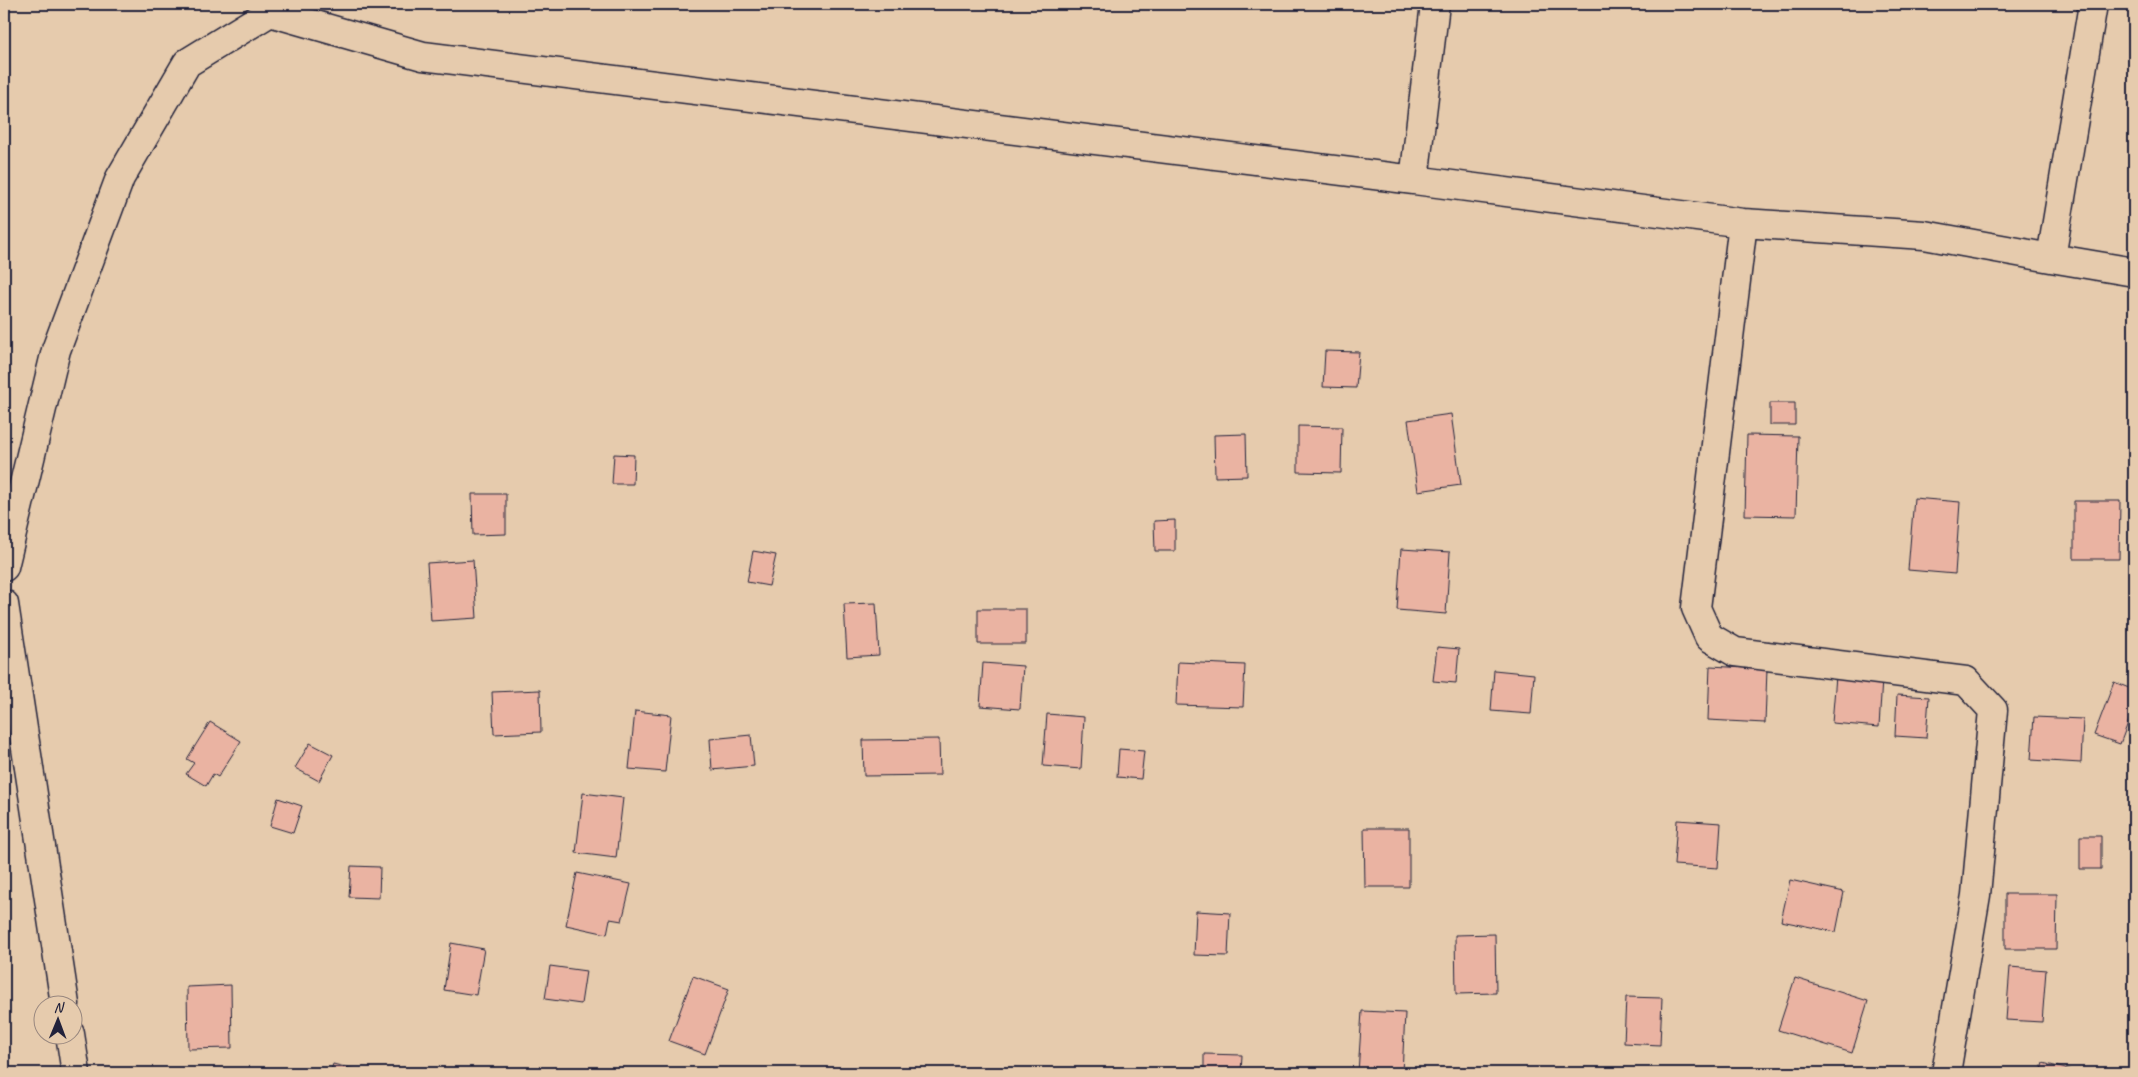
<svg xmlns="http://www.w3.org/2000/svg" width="2138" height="1077" font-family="Caveat,sans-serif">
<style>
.building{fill:#eab3a2;stroke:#22223b}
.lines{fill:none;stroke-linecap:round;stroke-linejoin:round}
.minor-casing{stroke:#22223b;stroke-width:31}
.minor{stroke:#e6cbad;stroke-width:28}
</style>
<rect width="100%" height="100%" fill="#e6cbad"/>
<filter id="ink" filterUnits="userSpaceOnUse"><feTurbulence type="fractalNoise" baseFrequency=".02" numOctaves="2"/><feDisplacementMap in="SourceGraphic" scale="10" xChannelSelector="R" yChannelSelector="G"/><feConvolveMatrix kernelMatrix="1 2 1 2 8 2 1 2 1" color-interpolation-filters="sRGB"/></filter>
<g filter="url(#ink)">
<path class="building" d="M1325,351L1359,352L1356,388L1323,387Z
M1770,403H1795V425H1770Z
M1451,414L1461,485L1418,491L1408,420Z
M1298,426L1342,427L1341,473L1298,472Z
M1246,434L1247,476L1215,477L1214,435Z
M1747,435L1798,436L1796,516L1745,515Z
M614,454L634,455L633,484H612Z
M472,494H506V534L473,535Z
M1914,498L1960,502L1955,574L1908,570Z
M2074,501H2120L2119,559H2074Z
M1175,520V551H1155L1154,521Z
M1401,549L1450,552L1446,614L1397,610Z
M753,551L776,555L769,586L747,582Z
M473,560L477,618L431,621L427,563Z
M876,603L879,655L847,657L844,604Z
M978,609H1026V644H978Z
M1437,647L1459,649L1456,683L1433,681Z
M1178,662L1245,665L1243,707L1176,705Z
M983,663L1023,666L1020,709L980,706Z
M1710,666L1767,669L1765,723L1708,720Z
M1494,670L1534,674L1531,714L1491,711Z
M1836,676L1882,679L1879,727L1832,723Z
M2114,682L2134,690V707L2120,744L2094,735Z
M540,690L541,732L494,734L492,692Z
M1897,695L1929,697L1926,738L1895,736Z
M635,711L671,715L665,772L629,769Z
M1047,714L1084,717L1081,769L1043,766Z
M2034,717L2083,719L2081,763L2031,760Z
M210,722L241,741L218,777L213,774L206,786L186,774L194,763L187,759Z
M751,735L754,766L712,770L710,739Z
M939,739L940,775L864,776L863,740Z
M310,743L333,755L319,781L295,768Z
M1119,749L1144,751L1141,779L1117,777Z
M583,793L623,798L616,858L576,853Z
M278,798L302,806L293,833L270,826Z
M1677,820L1721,823L1718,868L1674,865Z
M1364,828H1409V887H1365Z
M2080,836H2101V869H2080Z
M351,866L380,867L379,898L349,897Z
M577,873L631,884L622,921L610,919L607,934L566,925Z
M1790,880L1844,892L1836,932L1781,921Z
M2005,894H2057L2056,949H2005Z
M1196,911L1230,913L1228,956L1194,955Z
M1495,934L1496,993L1456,994L1455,935Z
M451,943L484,949L476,995L444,990Z
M550,966L586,971L581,1004L545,999Z
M2010,967L2046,970L2042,1022L2006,1020Z
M693,976L729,989L705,1054L669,1041Z
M1795,978L1868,1001L1852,1053L1778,1030Z
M231,985L232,1048L188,1049L187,987Z
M1626,997L1662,998L1660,1045L1624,1043Z
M1362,1011L1405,1013L1402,1073H1358Z
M1204,1054L1242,1055L1241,1073H1204Z
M2043,1063L2081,1073H2040Z
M333,1064L369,1073H330Z"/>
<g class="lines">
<g class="minor-casing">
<path id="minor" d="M269,4L270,12L423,56L1414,180L1435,4
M1414,180L1743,223L1924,235L2051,258L2134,272
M1743,223L1696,608L1709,637L1735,652L1966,681L1993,710L1976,895L1946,1073
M2051,258L2093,4
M4,567L56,350L120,178L187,63L270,12
M4,604L65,1004
M70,1034L76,1073"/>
</g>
<use href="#minor" class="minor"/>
</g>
</g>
<rect width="2138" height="1077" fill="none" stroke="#e6cbad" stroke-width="20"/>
<rect x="10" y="10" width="2118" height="1057" fill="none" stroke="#22223b" stroke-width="2" filter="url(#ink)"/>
<g transform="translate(58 1020) rotate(1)"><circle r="24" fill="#e6cbad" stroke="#98877f"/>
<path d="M0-4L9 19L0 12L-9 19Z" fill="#22223b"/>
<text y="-8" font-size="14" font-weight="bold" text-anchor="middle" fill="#22223b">N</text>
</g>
</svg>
